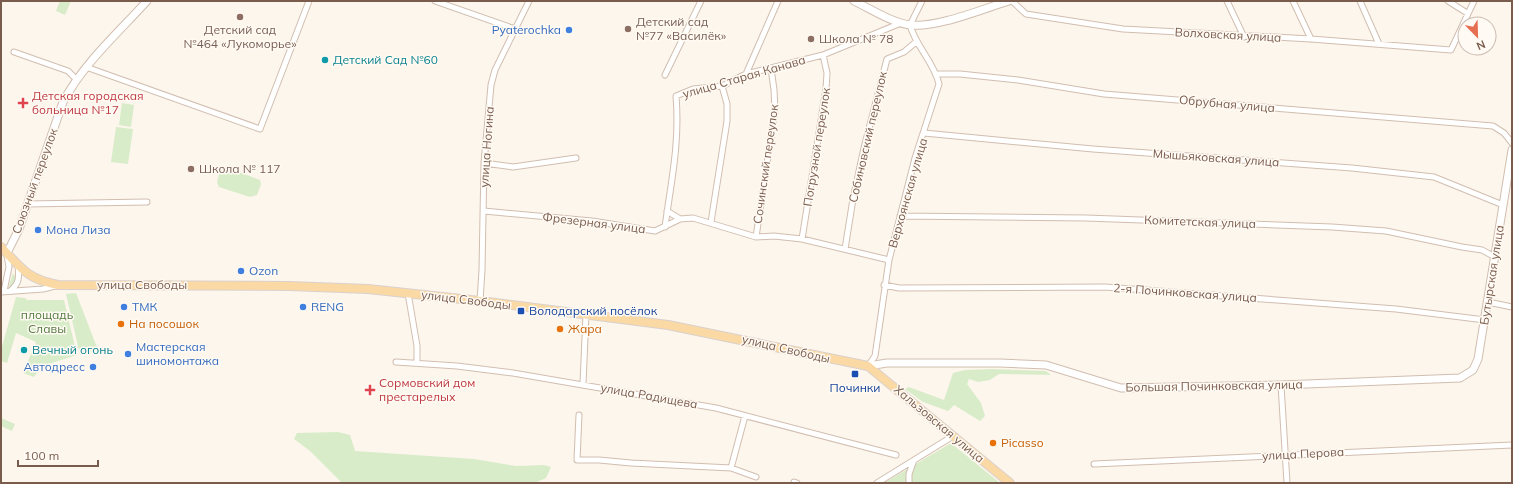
<svg xmlns="http://www.w3.org/2000/svg" width="1513" height="484" font-family="Mulish,sans-serif">
<style>
.green{fill:#d8ecc9}
.lines{fill:none;stroke-linecap:round;stroke-linejoin:round}
.minor-casing{stroke:#d1beb0;stroke-width:7}
.tertiary-casing{stroke:#d1beb0;stroke-width:9}
.primary-casing{stroke:#dad1cd;stroke-width:10}
.minor{stroke:#fff;stroke-width:5}
.tertiary{stroke:#fff;stroke-width:7}
.primary{stroke:#fbd9a5;stroke-width:8}
.education-dot{fill:#8d6e63;stroke:#fffaf3;stroke-width:1.5}
.shop-dot{fill:#3f7fe0;stroke:#fffaf3;stroke-width:1.5}
.culture-dot{fill:#0f9aa8;stroke:#fffaf3;stroke-width:1.5}
.health-dot{fill:#e0444e;stroke:#fffaf3;stroke-width:1.5}
.transit-dot{fill:#1a4fb4;stroke:#fffaf3;stroke-width:1.5}
.food-dot{fill:#e8710a;stroke:#fffaf3;stroke-width:1.5}
.labels{text-anchor:middle;stroke-width:3;stroke-linejoin:round;paint-order:stroke}
.education-label{font-size:12px;fill:#785e54;stroke:#fffaf3;text-anchor:start}
.shop-label{font-size:12px;fill:#366cbe;stroke:#fffaf3;text-anchor:start}
.street-label{font-size:12px;fill:#7a5c4d;stroke:#fffaf3}
.culture-label{font-size:12px;fill:#0d838f;stroke:#fffaf3;text-anchor:start}
.health-label{font-size:12px;fill:#be3a42;stroke:#fffaf3;text-anchor:start}
.transit-label{font-size:12px;fill:#164399;stroke:#fffaf3;text-anchor:start}
.park-label{font-size:12px;fill:#537a41;stroke:#fffaf3}
.food-label{font-size:12px;fill:#c56008;stroke:#fffaf3;text-anchor:start}
</style>
<rect width="100%" height="100%" fill="#fdf6ec"/>
<path class="green" d="M60,1H71L65,15L56,11Z
M122,103L134,105L131,127L119,125Z
M116,127L133,129L128,164L111,162Z
M226,167L260,180L261,184L257,195L250,197L219,187L217,182L220,171Z
M13,273L17,280L11,288L9,286Z
M76,293L98,350L80,355L66,294Z
M16,297L25,298L27,300H64L77,355L42,366L34,377L23,373L36,342L16,333L7,363L1,361V350Z
M992,369L1046,371L1051,375L999,374L990,380L978,382L969,379L967,384L981,403L985,416L980,421L954,405L948,411L923,402L905,389L909,387L944,400L953,373L965,370Z
M1,418L15,424L12,431L1,426Z
M338,432L350,435L355,451L474,459L516,466L544,465L551,467L546,478L535,483H342L310,451L294,439L297,433Z
M951,443L1000,483H884Z"/>
<g class="lines">
<g class="minor-casing">
<path id="minor" d="M435,1L515,29
M1012,1L1026,14L1123,29L1311,39L1451,50L1474,1
M1227,1L1244,37
M1293,1L1311,39
M1360,1L1379,44
M1448,1L1467,13
M14,52L68,71L77,80
M86,67L260,129L309,1
M746,74L778,1
M937,74H960L1018,80L1104,94L1493,126L1504,133L1512,143
M665,75L701,1
M924,133L1093,149L1352,168L1434,177L1503,205
M484,163L513,167L576,158
M27,204L147,202
M484,211L592,221L655,231L680,219L693,218L756,237L774,236L802,239L889,260
M667,211L680,219
M900,216L1086,218L1332,227L1386,231L1462,247L1482,250L1495,257
M711,222L727,121V104L722,86
M665,227C671,182 680,143 676,96L693,89L722,86L746,74L823,55L901,23
M756,237L775,110L774,90L771,68
M802,239L826,89L827,73L823,55
M845,249L853,199L864,148L887,59L904,52L916,42
M884,285L899,288L1105,287L1396,309L1485,320
M4,291L9,267L7,255
M10,291C20,283 19,277 18,265
M1,292L43,289L55,286
M408,293L417,346V363
M480,301L482,270L484,163L491,85L495,70L529,1
M1488,302L1512,307
M396,362L457,366L513,373L716,408L896,455
M868,366L875,356L889,260L915,158L939,84C934,62 916,47 910,25L922,1
M583,384L586,314
M1281,385L1287,483
M579,415L577,460H599L631,463L731,468L756,477
M1094,464L1512,445
M731,468L745,416
M794,482L797,483
M877,483L953,436
M909,483V474L914,460"/>
</g>
<g class="tertiary-casing">
<path id="tertiary" d="M854,1C871,9 892,23 911,25C937,28 982,9 1009,1
M7,253L19,229L63,102C83,64 118,33 147,1
M868,366L887,363H1000L1046,365L1121,388L1281,385L1460,378L1473,370L1478,359L1512,150"/>
</g>
<g class="primary-casing">
<path id="primary" d="M1,247C22,269 27,279 58,285L289,286L368,289L480,301L668,325L736,339L868,366L1010,483"/>
</g>
<use href="#minor" class="minor"/>
<use href="#tertiary" class="tertiary"/>
<use href="#primary" class="primary"/>
</g>
<g class="education-dot">
<circle cx="240" cy="17" r="4"/>
<circle cx="628" cy="29" r="4"/>
<circle cx="811" cy="39" r="4"/>
<circle cx="191" cy="169" r="4"/>
</g>
<g class="shop-dot">
<circle cx="569" cy="30" r="4"/>
<circle cx="38" cy="230" r="4"/>
<circle cx="241" cy="271" r="4"/>
<circle cx="124" cy="307" r="4"/>
<circle cx="303" cy="307" r="4"/>
<circle cx="128" cy="354" r="4"/>
<circle cx="93" cy="367" r="4"/>
</g>
<g class="culture-dot">
<circle cx="325" cy="60" r="4"/>
<circle cx="24" cy="350" r="4"/>
</g>
<g class="health-dot">
<path d="M21 97h4v4h4v4h-4v4h-4v-4h-4v-4h4z"/>
<path d="M368 384h4v4h4v4h-4v4h-4v-4h-4v-4h4z"/>
</g>
<g class="transit-dot">
<rect x="517" y="307" width="8" height="8" rx="2"/>
<rect x="851" y="370" width="8" height="8" rx="2"/>
</g>
<g class="food-dot">
<circle cx="121" cy="324" r="4"/>
<circle cx="560" cy="329" r="4"/>
<circle cx="993" cy="443" r="4"/>
</g>
<g class="labels">
<g class="education-label">
<text x="636" y="26">Детский сад<tspan x="636" dy="14">№77 «Василёк»</tspan></text>
<text x="240" y="34" text-anchor="middle">Детский сад<tspan x="240" dy="14">№464 «Лукоморье»</tspan></text>
<text x="819" y="43">Школа № 78</text>
<text x="199" y="173">Школа № 117</text>
</g>
<g class="shop-label">
<text x="561" y="34" text-anchor="end">Pyaterochka</text>
<text x="46" y="234">Мона Лиза</text>
<text x="249" y="275">Ozon</text>
<text x="132" y="311">ТМК</text>
<text x="311" y="311">RENG</text>
<text x="136" y="351">Мастерская<tspan x="136" dy="14">шиномонтажа</tspan></text>
<text x="85" y="371" text-anchor="end">Автодресс</text>
</g>
<g class="street-label">
<text transform="translate(1228 35) rotate(3)" y="4">Волховская улица</text>
<text transform="translate(744 77) rotate(-16)" y="4">улица Старая Канава</text>
<text transform="translate(1227 104) rotate(5)" y="4">Обрубная улица</text>
<text transform="translate(868 137) rotate(-77)" y="4">Собиновский переулок</text>
<text transform="translate(487 147) rotate(-86)" y="4">улица Ногина</text>
<text transform="translate(817 147) rotate(-81)" y="4">Погрузной переулок</text>
<text transform="translate(1216 158) rotate(4)" y="4">Мышьяковская улица</text>
<text transform="translate(766 164) rotate(-82)" y="4">Сочинский переулок</text>
<text transform="translate(35 181) rotate(-70)" y="4">Союзный переулок</text>
<text transform="translate(908 193) rotate(-74)" y="4">Верхоянская улица</text>
<text transform="translate(1200 222) rotate(2)" y="4">Комитетская улица</text>
<text transform="translate(594 223) rotate(7)" y="4">Фрезерная улица</text>
<text transform="translate(1492 275) rotate(-81)" y="4">Бутырская улица</text>
<text x="142" y="289">улица Свободы</text>
<text transform="translate(1185 293) rotate(4)" y="4">2-я Починковская улица</text>
<text transform="translate(466 300) rotate(7)" y="4">улица Свободы</text>
<text transform="translate(786 349) rotate(13)" y="4">улица Свободы</text>
<text transform="translate(1214 386) rotate(-1)" y="4">Большая Починковская улица</text>
<text transform="translate(649 396) rotate(10)" y="4">улица Радищева</text>
<text transform="translate(939 424) rotate(40)" y="4">Хальзовская улица</text>
<text transform="translate(1303 454) rotate(-3)" y="4">улица Перова</text>
</g>
<g class="culture-label">
<text x="333" y="64">Детский Сад №60</text>
<text x="32" y="354">Вечный огонь</text>
</g>
<g class="health-label">
<text x="32" y="100">Детская городская<tspan x="32" dy="14">больница №17</tspan></text>
<text x="379" y="387">Сормовский дом<tspan x="379" dy="14">престарелых</tspan></text>
</g>
<g class="transit-label">
<text x="529" y="315">Володарский посёлок</text>
<text x="855" y="392" text-anchor="middle">Починки</text>
</g>
<g class="park-label">
<text x="47" y="319">площадь<tspan x="47" dy="14">Славы</tspan></text>
</g>
<g class="food-label">
<text x="129" y="328">На посошок</text>
<text x="568" y="333">Жара</text>
<text x="1001" y="447">Picasso</text>
</g>
</g>
<rect width="1513" height="484" fill="none" stroke="#7a5c4d" stroke-width="4"/>
<g transform="translate(1477 36) rotate(157)"><circle r="19" fill="#fffaf3" stroke="#cabbb1"/>
<path d="M0-3L7 15L0 10L-7 15Z" fill="#e76f51"/>
<text y="-6" font-size="11" font-weight="bold" text-anchor="middle" fill="#7a5c4d">N</text>
</g>
<path d="M18 460v6h80v-6" fill="none" stroke="#7a5c4d" stroke-width="2"/>
<text x="24" y="460" font-size="12" fill="#7a5c4d" stroke="#fffaf3" stroke-width="3" paint-order="stroke">100 m</text>
</svg>
